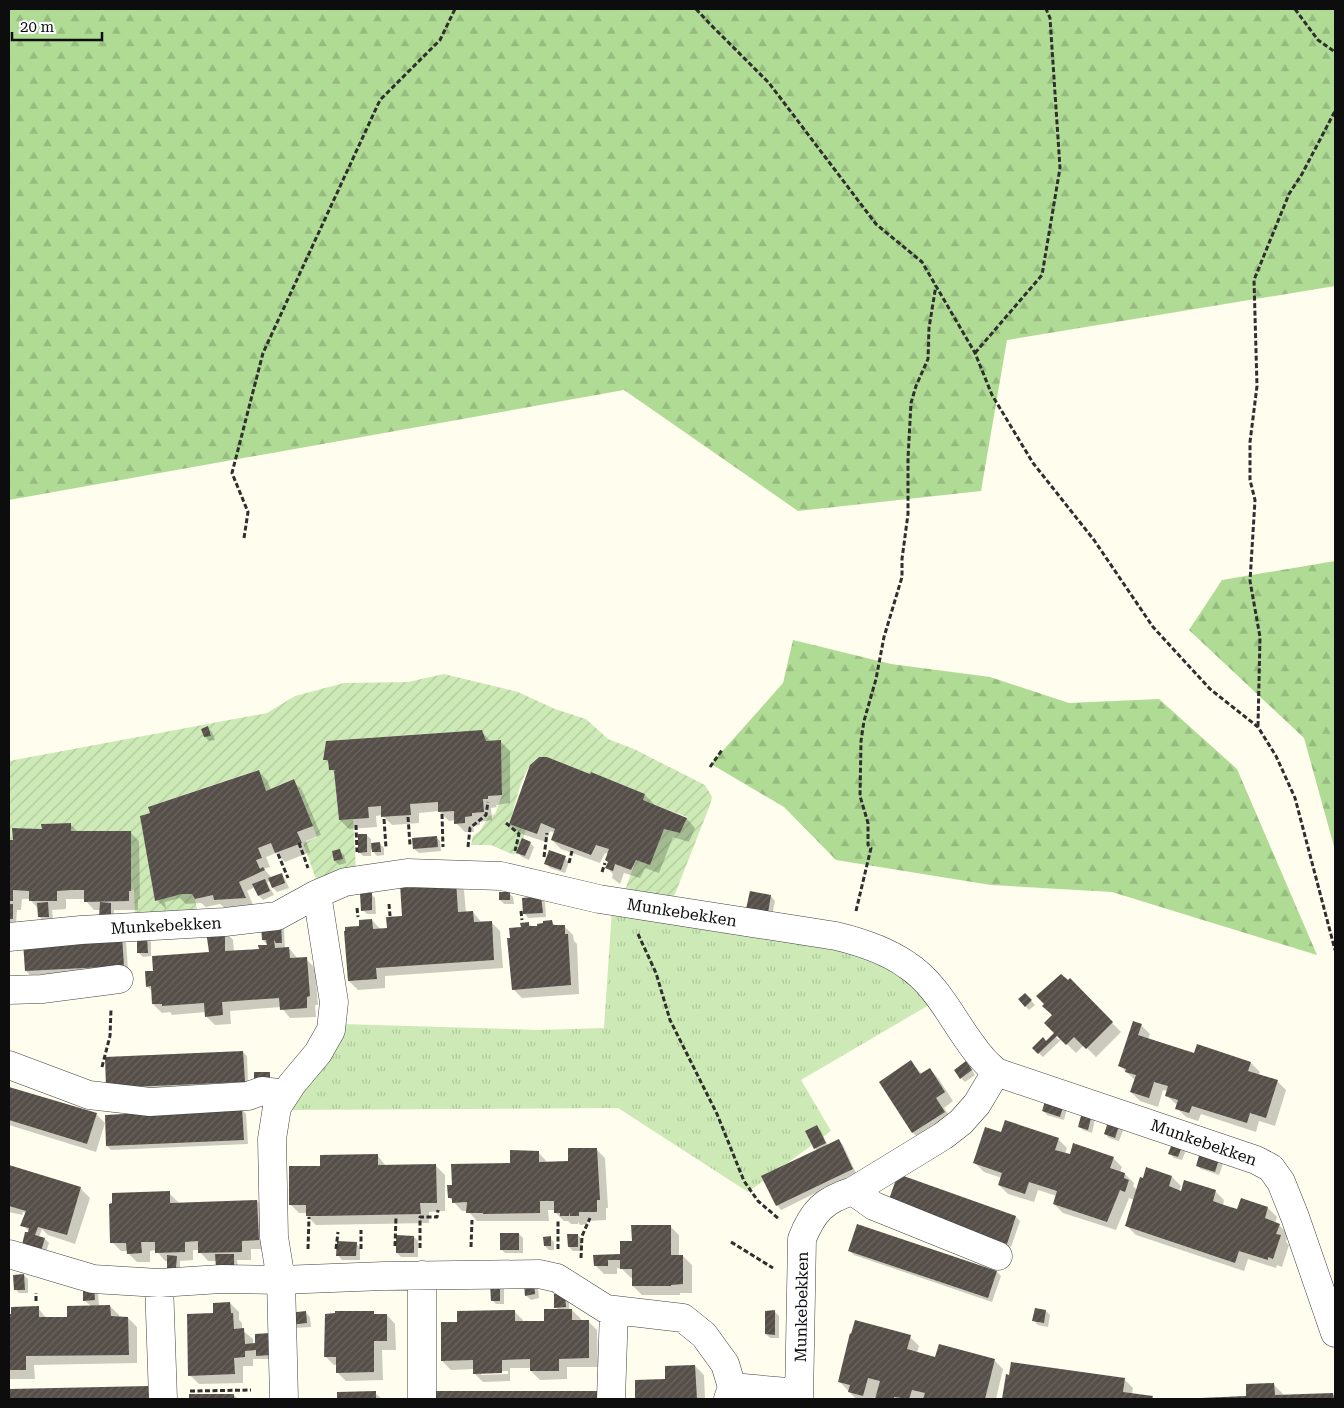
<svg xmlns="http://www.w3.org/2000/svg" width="1344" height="1408" font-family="'Roboto Serif',serif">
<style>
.grass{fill:url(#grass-tufts)}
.forest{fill:url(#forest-firs)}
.garden{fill:url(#garden-furrows)}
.shadow{fill:#0003;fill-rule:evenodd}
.building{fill:url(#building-hatch)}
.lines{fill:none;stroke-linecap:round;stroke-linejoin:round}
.minor-casing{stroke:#404040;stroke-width:29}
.path{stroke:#2f2f2f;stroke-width:3;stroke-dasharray:5 2.5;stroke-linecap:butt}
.minor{stroke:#fff;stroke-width:28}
.labels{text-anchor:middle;stroke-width:5;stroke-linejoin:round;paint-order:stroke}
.street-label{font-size:16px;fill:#0d0d0d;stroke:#fff}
</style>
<defs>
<pattern id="grass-tufts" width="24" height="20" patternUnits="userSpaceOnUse" patternTransform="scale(1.25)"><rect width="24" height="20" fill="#cdeab6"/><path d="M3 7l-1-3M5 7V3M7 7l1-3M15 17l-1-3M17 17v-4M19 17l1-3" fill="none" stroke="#afc89b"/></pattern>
<pattern id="forest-firs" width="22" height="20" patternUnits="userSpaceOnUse" patternTransform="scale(1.25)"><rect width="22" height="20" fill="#b0db95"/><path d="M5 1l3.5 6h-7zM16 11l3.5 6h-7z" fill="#96bb7f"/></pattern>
<pattern id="garden-furrows" width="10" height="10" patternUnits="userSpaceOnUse" patternTransform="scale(1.25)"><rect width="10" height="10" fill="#cdeab6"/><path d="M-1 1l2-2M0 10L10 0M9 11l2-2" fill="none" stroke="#afc89b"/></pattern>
<pattern id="building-hatch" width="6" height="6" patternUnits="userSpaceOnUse" patternTransform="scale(1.25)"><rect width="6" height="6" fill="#564f49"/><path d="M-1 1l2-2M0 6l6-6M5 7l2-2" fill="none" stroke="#69645f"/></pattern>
</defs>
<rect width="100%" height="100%" fill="#fffded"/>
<path class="grass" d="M612,909L822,940L896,969L929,1005L801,1080L831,1131L748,1192L618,1108L287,1110L342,1024L539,1030L604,1028Z"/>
<path class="forest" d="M9,9H1335V286L1007,340L981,491L798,511L624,390L9,500Z
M1335,561V850L1304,738L1189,630L1222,580Z
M793,640L891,664L990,677L1069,703L1159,699L1237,769L1317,955L1112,892L991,885L836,860L784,807L711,764L783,683Z"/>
<path class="garden" d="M444,674L518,692L555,709L586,719L608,739L634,749L705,785L712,797L710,805L673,899L624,893L636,860L650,865L664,829L680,833L687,817L643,800L645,794L591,772L590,774L547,757H539C521,767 516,806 509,824L526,830L518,854H512L491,845H471L473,836L480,831L489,816L495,814L502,795L501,741H486L481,730L326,741L323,759L328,760L336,770L334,771L339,820L353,819L356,869L317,882L303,843L317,837L294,779L266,791L258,770L148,807L150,813L141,816L155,900L182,894H192L195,899L198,914L135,918L134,889L131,891V831H71V823L42,824V829L12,828L13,840H9V761L267,713L295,696L344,683L408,682Z"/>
<path class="shadow" d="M208,728L212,732L215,740L209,741L205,737Z
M481,731L491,742H501L510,751V803L496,805L497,807L491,808L492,820L480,822V825L473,826L474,832H465L456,823L455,820L449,821L439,811L419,813V823L392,825L382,815L376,816L377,827L349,829L340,820L336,774L331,769L330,764L325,759Z
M258,771L267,780L271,790L293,781L302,790L321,835L306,841L310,852L285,862L276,853L266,857L270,867L264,869L272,878L281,875L285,879L289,888L277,892L273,888L270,881L267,882L274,895L263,900L259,896L255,887L247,891L254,907L225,908L220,904L206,907L201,903L186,904L180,898L165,902L166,909L157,900Z
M645,795L654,804L653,805L687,819L695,828L689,842L673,837L659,873L645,868L640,878L624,873L620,884L612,878L613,874L607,868L609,863L608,854L605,853L600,863L561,849L552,840L555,833L550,831L546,842L519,833L510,824Z
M71,825L79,833L130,832L139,841L140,899H138V910H114V921L101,910H94L86,901V899H66V909L52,910L53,920L43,921L39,916L38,909L30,899H22L21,910H17L16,923H9V841H14L43,830Z
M366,835L371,839V844H380L384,848V855L377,856L371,849V856H363L359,852Z
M436,837L440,841L441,851L419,853L414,849Z
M530,843L534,847L529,860L522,857L518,853Z
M340,851L344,855L346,863L339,865L335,861Z
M565,858L569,862L565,873L550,868L546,863Z
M455,881L464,890L466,913L473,912L482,923L491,922L500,931L503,968L385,976V988L358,990L349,981L360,927L372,920L381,930L389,929Z
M509,893L513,897L514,904H504L500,900Z
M371,894L375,898L376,914H367L363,910Z
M771,896L775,901L772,916L752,912Z
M541,898L545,902L546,917L528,918L524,913Z
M552,922L556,926H564L573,935L574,941L577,944L579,994L522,998L513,989L511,940L528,923L532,927H538Z
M280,924L284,928L285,949L289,948L298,959H306L315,968L318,1005H315L316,1017L290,1018L281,1007L230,1011L231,1024L215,1025L206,1016V1012L172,1015L170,1012L162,1013L153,1004L152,991L147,986L154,972L210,954L225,931L233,940L234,952L260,950L268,946L263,940Z
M122,937L126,941L128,970L30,975L26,971Z
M147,938L151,942V956L143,957L138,952Z
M1070,980L1121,1032L1096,1057L1084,1045L1076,1053L1062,1039L1043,1057L1033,1048L1046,1042L1054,1035L1059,1040L1061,1038L1053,1015Z
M1025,994L1035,1005L1029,1010L1019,999Z
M1141,1025L1150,1034L1148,1039L1194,1054L1251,1063L1260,1072L1258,1075L1277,1081L1286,1090L1275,1126L1259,1121L1256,1132L1201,1114L1198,1121L1186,1117L1177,1108L1178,1106L1167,1096L1168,1091L1163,1090L1158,1107L1140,1101L1131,1092L1135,1080L1120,1066Z
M243,1052L247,1056L248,1085L112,1092Z
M911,1062L922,1074L930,1069L938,1078L953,1101L944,1108L953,1121L922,1141L913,1133L880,1082Z
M970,1067L975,1075L965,1082L961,1078Z
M9,1088L96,1114L105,1123L96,1152L9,1125Z
M1047,1100L1067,1109L1064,1120L1047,1115L1043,1110Z
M242,1109L246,1114L248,1144L111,1150L107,1146Z
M1083,1113L1095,1119L1092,1133L1083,1130L1079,1126Z
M1110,1120L1124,1128L1119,1141L1109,1138L1105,1134Z
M816,1127L821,1131L828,1146L839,1141L843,1145L856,1173L781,1210L777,1205L818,1151L815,1148Z
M1002,1133L1058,1139L1067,1148L1065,1154L1113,1158L1122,1167L1120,1172L1125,1174L1134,1183L1133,1186L1137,1190L1147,1169L1172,1177L1181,1186L1179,1191H1215L1224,1200L1223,1206L1238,1211L1268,1208L1277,1217L1275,1223L1279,1225L1288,1234L1286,1242L1289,1245L1282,1267L1277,1265L1276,1268L1248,1259L1244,1271L1136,1235L1127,1226L1134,1200L1129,1198L1116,1230L1063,1213L1054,1204L1057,1196L1038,1190L1034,1202L1008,1194L999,1185L1002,1178L984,1172L975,1163Z
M1173,1142L1186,1150L1182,1160L1174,1158L1170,1153Z
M596,1149L605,1158L608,1208H606V1220L587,1221V1224L580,1225L578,1222V1224H571L568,1221H564L555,1212V1210H548L549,1221H477L468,1211H462L449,1197L512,1164L538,1152L548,1163H570Z
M1202,1151L1224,1161L1219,1175L1201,1169L1197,1165Z
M377,1155L386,1166H436L445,1175V1211L429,1212V1223L316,1225L307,1216V1213H299L290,1204L321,1167Z
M9,1166L81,1189L90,1198L75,1244L48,1235L42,1229L39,1237L45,1239L49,1243L45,1255L28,1234L29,1231L22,1225L27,1214L23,1212L22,1215L9,1212Z
M898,1176L1016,1217L1020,1221L1011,1247L893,1206Z
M169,1193L178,1202V1204L257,1201L266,1210L267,1249H251V1260H237L238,1271L217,1261H208L200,1252L199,1250H193V1260L180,1261V1272L172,1271L168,1267V1261H165L156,1250L150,1251V1262H137L128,1253V1251H121L112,1242Z
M670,1226L679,1235V1257L683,1256L692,1265V1293H680V1295H642L633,1286V1278H631L622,1269L617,1268V1274H604L595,1265V1256L622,1255L633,1242Z
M519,1234L523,1238V1253H505L501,1249Z
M578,1235L582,1239V1251H573L569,1247Z
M414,1237L418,1241V1257H401L397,1253Z
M550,1238L554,1242V1250H549L545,1246Z
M356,1243L360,1248V1260H342L338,1255Z
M850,1251L997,1272L1001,1276L992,1302L854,1255Z
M24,1275L28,1279V1293H19L15,1289Z
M533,1284L538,1288L539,1298L531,1300L526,1295Z
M500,1285L504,1289V1304H496L492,1300Z
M84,1288L98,1292L99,1306H110L119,1315V1318H128L137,1327V1363L34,1365L35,1379H9V1315L38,1308L47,1319L69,1318L91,1306L84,1300Z
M555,1295L569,1299V1310H572L581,1319V1321H588L597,1330L598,1367H567V1379L540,1380L531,1371V1368H510V1381L483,1382L474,1373V1369L451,1370L442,1361L458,1323L514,1311L523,1320V1322H545L559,1310L555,1307ZM508,1371V1374L481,1375V1372Z
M230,1303L239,1312V1320L242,1323V1330L253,1339V1345L275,1359H253V1366H243V1383L199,1384L190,1375L215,1314Z
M1046,1311L1050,1315L1048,1327L1038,1325L1034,1321Z
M373,1312L376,1316L387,1315L395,1324L396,1350H382L383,1380L346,1381L337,1372V1365H334L325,1356Z
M775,1312L779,1316V1338H770L766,1334Z
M306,1313L310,1317L311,1327L294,1328L290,1324Z
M910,1337L919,1346L917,1353L936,1358L994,1360L1003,1369L996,1399H877L874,1397V1399H856L839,1381Z
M695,1366L704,1375L705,1399H636V1381L666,1380Z
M1007,1376L1124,1379L1133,1388L1132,1394L1152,1397L1154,1399H1004Z
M1274,1385L1283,1394V1396L1333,1395L1335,1399H1212L1247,1397Z
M149,1387L153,1399H9V1390Z
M375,1393L382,1399H338V1394Z
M438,1393L606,1399H438Z
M234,1395L238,1399H190V1396Z"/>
<path class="building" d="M208,726L211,736L204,737L201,729Z
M482,730L486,741L501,740L502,795L488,796V799H483L484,812L472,813V816L465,817V823L454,824V811L438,812V802L410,804L411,815L394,816L381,817V806L368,807L369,818L339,820L334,771L336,770H329L328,760H323L326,741Z
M539,757H547L590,774L591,772L645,794L643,800L687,818L680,833L664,829L650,865L636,860L631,870L615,864L613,871L605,868L608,862L605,860L609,849L596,845L591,855L551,840L555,829L541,823L537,834L509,824L530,765Z
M259,770L266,791L294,779L313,826L297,832L302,843L275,853L271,843L258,848L262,858L256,860L260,869L263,867L265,870L239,882L246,898L214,900L213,895L195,899L192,894H182L155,901L140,816L150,813L148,807Z
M71,823V831H131V891H129V901L84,902V890H72L57,891V901H29V891L13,890V901H9V840H13L12,828L42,829L41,824Z
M358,834H367V852L358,853Z
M437,836L438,847L413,849L412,838Z
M522,838L531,842L525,856L516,853Z
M380,842L381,852H372L371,843Z
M340,849L343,859L334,861L332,851Z
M549,850L566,856L561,870L544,864Z
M282,873L285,883L272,888L268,878Z
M265,879L270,891L258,896L252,884Z
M456,880L458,912L473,911L474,922L492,921L494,960L376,968L377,979L348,981L344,931H345V927L359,926V920L372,919L373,929L387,928L386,917L402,916L400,884Z
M750,891L771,895L768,913L746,909Z
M499,892H510V900H499Z
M360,893H372V910L361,911Z
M541,896L543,913L523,914L522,898Z
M48,902L49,917H38L37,903Z
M100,902L111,903V917H99Z
M9,904H13V919H9Z
M552,920L553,925H565V934H568L571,985L512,990L507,938H510L509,928L521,927L520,923L529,922V926H537V924L543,923V921Z
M281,923L282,943H276L274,940L275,948L289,947L290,958L307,957L310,996L307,997V1008L280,1010L279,998L222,1002L223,1015L205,1017L204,1003L162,1006V1004H152L151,986L146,987L145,971H153L152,956L209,952L206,931L225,930V951L259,949L258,945H267L266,940H262L261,924Z
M122,936L124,966L25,971L23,942Z
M137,937H147L148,953H137Z
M1061,974L1068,980L1070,978L1113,1022L1086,1049L1074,1037L1066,1045L1057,1036L1038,1054L1032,1048L1043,1037L1046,1041L1054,1033L1044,1023L1052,1015L1042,1006L1044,1004L1036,996Z
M1025,993L1032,1000L1025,1007L1018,999Z
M1133,1021L1142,1024L1138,1035L1194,1053L1197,1044L1251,1062L1248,1071L1278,1080L1266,1118L1250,1113L1247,1123L1192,1106L1189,1113L1175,1109L1178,1100L1165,1096L1168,1086L1154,1082L1149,1098L1130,1092L1136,1075L1125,1072L1126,1069L1118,1066Z
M243,1051L245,1082L106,1088L105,1057Z
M911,1060L920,1074L930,1068L945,1092L936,1098L945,1112L912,1133L879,1082Z
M966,1061L972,1070L960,1079L954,1070Z
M254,1072H270V1079H254Z
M9,1087L97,1113L87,1144L9,1120Z
M1046,1098L1064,1104L1060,1117L1042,1111Z
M242,1108L244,1140L106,1146L105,1115Z
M1082,1112L1092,1114L1088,1130L1078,1127Z
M1109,1119L1120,1123L1115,1138L1104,1134Z
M1005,1120L1059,1138L1055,1150L1070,1154L1073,1143L1114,1157L1110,1168L1125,1173L1124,1178L1129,1180L1125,1192L1120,1190L1107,1222L1053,1204L1057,1191L1029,1182L1025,1194L998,1185L1002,1173L973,1163L985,1127L1001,1132Z
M817,1125L826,1143L814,1149L805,1131Z
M839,1139L853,1169L776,1206L761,1176Z
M1173,1141L1183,1144L1178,1157L1168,1154Z
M568,1148H597L600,1200H597V1212H579V1216H570L569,1212V1216H560V1213H554V1201H540V1213L483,1214V1213H466L467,1202L452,1203V1198H448L447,1185H452L451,1164L510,1163V1150L539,1151V1162L568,1161Z
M1201,1149L1220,1156L1215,1172L1196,1166Z
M378,1154V1165L436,1164L437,1203H420L421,1214L321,1216H306V1205H289V1166H320V1155Z
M9,1165L81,1187L67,1235L38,1227L35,1235L45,1238L41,1251L22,1245L25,1232H28L29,1228L20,1226L26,1211L9,1206Z
M1146,1167L1172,1176L1169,1186L1181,1191L1184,1180L1216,1190L1213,1201L1224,1205L1237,1209L1241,1198L1268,1207L1265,1218L1280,1224L1276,1234L1281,1235L1273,1259L1268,1257V1260L1239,1251L1235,1263L1125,1226L1140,1177L1143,1178Z
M898,1174L1016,1216L1007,1244L888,1202Z
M170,1191V1203L257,1200L259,1240L242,1241V1252L198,1253V1241L185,1242V1252L155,1253V1242H141L142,1253L127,1254L126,1243H110L109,1204L112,1203V1193Z
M857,1224L997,1271L988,1298L848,1251Z
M631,1225H671V1255H683V1284L671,1285V1286H632V1269H620V1260H608V1266H594L593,1255L620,1254V1241H632Z
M500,1233H519V1250H500Z
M567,1234H578V1247H568Z
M396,1235L414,1236V1253H396Z
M551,1236V1246H544L543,1237Z
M337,1241L357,1242L356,1256H336Z
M215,1254H234V1267L216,1268Z
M167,1255L177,1256L176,1268H167Z
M24,1274L25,1290H14L13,1275Z
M490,1283H500V1301H491Z
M534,1283L535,1294L525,1296L524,1284Z
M83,1287H94L95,1300L83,1301Z
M554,1294H565L566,1307L554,1308Z
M230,1302L231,1313H233L234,1329L244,1328L245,1344L255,1343V1334L270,1333L271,1355L256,1356V1350L245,1351V1357L234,1358L235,1374L188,1376L187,1314L213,1313V1303Z
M110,1305L111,1316L128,1317L129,1355L26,1356V1370H9V1314H11V1307L39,1306V1317H67V1306Z
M1035,1308L1046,1310L1044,1323L1032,1321Z
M544,1309H572V1320H589V1358L559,1359V1371H530V1359L502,1360V1373L473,1374V1360L441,1361V1322H457V1311L515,1310V1321H544Z
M775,1310V1335L765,1334V1311Z
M306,1311L307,1323L289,1325L288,1313Z
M335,1311H374V1314H387V1341H374V1372L336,1373V1357H324L325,1314L335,1313Z
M855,1320L911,1335L907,1349L935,1357L939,1344L995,1359L985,1399H923L925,1393L912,1390L909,1399L894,1397V1399H875L880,1381L868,1378L863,1396L848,1392L850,1385L838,1382L850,1333L851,1334Z
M1011,1362L1125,1378L1123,1392L1153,1396L1152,1399H1002L1006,1374L1009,1375Z
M695,1365L697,1399H635V1380L665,1379V1366Z
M1274,1383L1275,1395L1333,1393L1334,1399H1201V1398L1246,1396V1384Z
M149,1386V1399H9V1389Z
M376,1391V1399H337V1392Z
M436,1391H603V1399H436Z
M189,1394H234V1399H189Z"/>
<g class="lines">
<g class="minor-casing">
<path id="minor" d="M9,937L81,930L225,922L277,916L317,894L345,882L407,873L501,876L599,899L836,936C861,942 886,950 907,965C940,986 957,1030 982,1058C986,1063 991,1067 996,1072L1256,1160L1271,1168L1281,1182L1295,1217L1335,1333
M9,990L42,989L119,979
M9,1065L89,1095L150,1102L248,1096L262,1091L285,1094
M853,1191L874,1206L998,1256
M9,1254L93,1279L159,1283L221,1279L281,1280L384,1276L539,1274L557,1278L606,1309L683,1318L704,1335L725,1364L732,1387L728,1399
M159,1283L163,1399
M732,1387L799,1393
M284,1399L281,1280L274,1237L272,1139L277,1107L292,1084L318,1053L331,1030L334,1002L317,894
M422,1399V1275
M611,1399L614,1310
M799,1399L802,1239C813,1211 824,1200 853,1191L943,1136L961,1122L977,1104L996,1072"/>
</g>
<path class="path" d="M696,9L710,24L769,83L876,224L922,262L975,353L992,395L1033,463L1094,540L1153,627L1210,689L1258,727L1276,756L1295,798L1335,950
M1295,9L1318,40L1335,52
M975,353L1042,275L1060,168L1050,18L1046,9
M244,538L248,512L232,473L263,353L380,100L440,40L455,9
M1258,726L1260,637L1250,581L1255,500L1250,480V442L1257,386L1254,280L1289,194L1302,174L1335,111
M710,767L722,750
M442,814L443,847
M408,817L410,845
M384,819L386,848
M506,823L519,834L515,851
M356,825L357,852
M299,843L308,868
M468,847L470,828L486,815L488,802
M278,854L288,878
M544,857L547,833
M569,863L572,851
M602,872L605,863
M389,904L390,916
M357,908L358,917
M521,911L522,920
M856,911L871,848L868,845V823L860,796L861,741L864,721L876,679L884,637L902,577V559L908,514V458L911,403L916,386L928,359L929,328L936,285
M638,934L656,973L670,1020L717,1114L744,1181L758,1201L779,1219
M102,1067L110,1036L111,1009
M731,1242L773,1268
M395,1246L396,1217
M471,1247L472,1220
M420,1248V1217H437L438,1210
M308,1249L309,1217
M336,1249L338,1232
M361,1249V1230
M558,1249V1220
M581,1258L582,1236L590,1218
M36,1301V1293
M190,1391L251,1390"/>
<use href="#minor" class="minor"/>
</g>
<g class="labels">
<g class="street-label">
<text transform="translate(682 912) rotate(9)" y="6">Munkebekken</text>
<text transform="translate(166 925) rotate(-3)" y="6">Munkebekken</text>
<text transform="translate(1204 1142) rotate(19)" y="6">Munkebekken</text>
<text transform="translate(801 1307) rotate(-89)" y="6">Munkebekken</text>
</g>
</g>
<rect width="1344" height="1408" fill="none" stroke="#0d0d0d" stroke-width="20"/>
<path d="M12 32v8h90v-8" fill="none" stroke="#0d0d0d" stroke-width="2.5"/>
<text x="20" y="32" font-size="15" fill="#0d0d0d" stroke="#ffffff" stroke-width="4" paint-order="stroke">20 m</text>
</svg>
